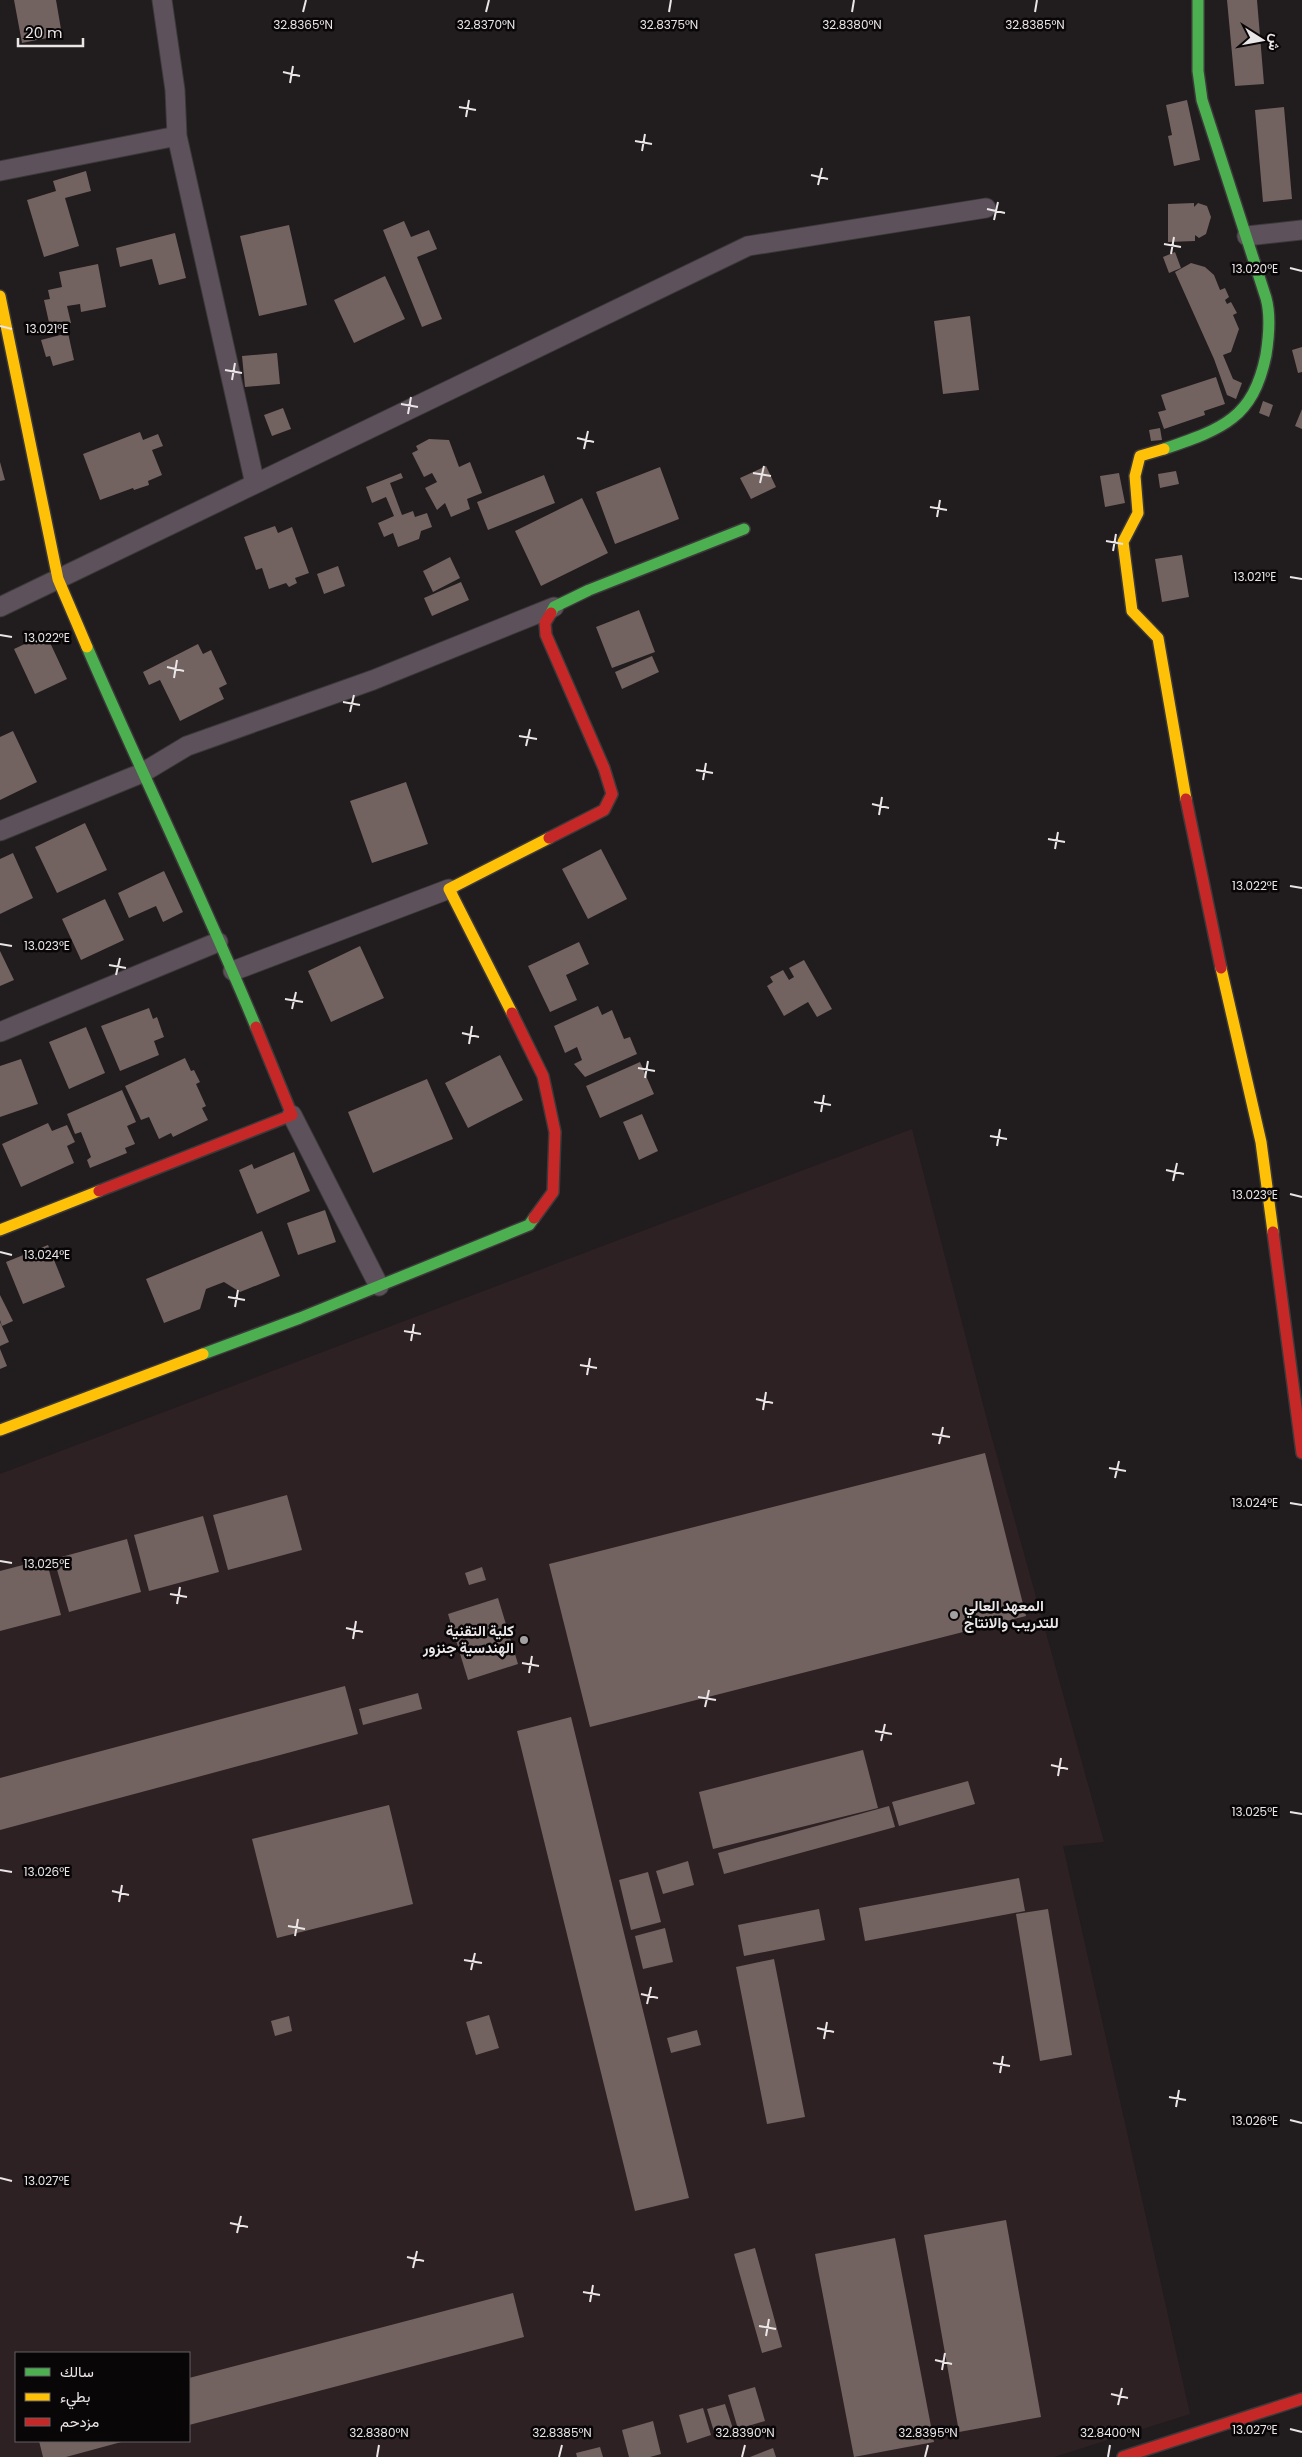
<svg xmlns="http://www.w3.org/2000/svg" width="1302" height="2457" font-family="Poppins,Vazirmatn,sans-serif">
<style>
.built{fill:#2e2124;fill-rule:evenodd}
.building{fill:#726360}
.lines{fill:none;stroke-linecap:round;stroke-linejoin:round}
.street-casing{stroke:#3c393a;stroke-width:21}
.fast-casing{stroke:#3c393a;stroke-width:14}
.slow-casing{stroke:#3c393a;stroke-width:14}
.jam-casing{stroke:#3c393a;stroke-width:14}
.street{stroke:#5d525b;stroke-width:19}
.fast{stroke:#4caf50;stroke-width:11}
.slow{stroke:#ffc107;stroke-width:11}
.jam{stroke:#c62828;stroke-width:11}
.ticks{fill:none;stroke:#eae5e6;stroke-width:2}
.poi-dot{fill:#a49fa0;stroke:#090607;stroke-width:2}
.labels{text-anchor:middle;stroke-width:5;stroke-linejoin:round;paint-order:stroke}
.poi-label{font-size:15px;font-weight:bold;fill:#eae5e6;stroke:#090607;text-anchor:start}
.ticks-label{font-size:12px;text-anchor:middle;fill:#eae5e6;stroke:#090607;stroke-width:5;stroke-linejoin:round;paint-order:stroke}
</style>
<rect width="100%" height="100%" fill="#211c1d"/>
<path class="built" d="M912,1129L988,1424L1104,1842L1063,1846L1190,2414L1054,2457H0V1474ZM16,2353H189V2441H16Z"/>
<path class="building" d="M14,0H56L62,35L22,43Z
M1227,0H1257L1264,84L1235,86Z
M1187,100L1200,160L1174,166L1168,136L1172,135L1166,105Z
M1284,107L1292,199L1263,202L1255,110Z
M86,171L91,191L65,198L79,246L44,257L27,200L56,191L53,181Z
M1194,203V207L1198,203L1207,206L1211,217L1206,234L1199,238L1195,235V241L1168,242V204Z
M404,221L411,237L429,230L437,249L417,257L442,319L422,327L383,230Z
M289,225L307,305L259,316L240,236Z
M175,233L186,278L159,285L152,259L120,267L116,248Z
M1175,252L1181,268L1169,273L1163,257Z
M1191,263L1205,267L1214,275L1220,290L1225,288L1229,297L1225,300L1227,304L1231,302L1237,313L1233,315L1239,329L1231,352L1223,355L1233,379L1242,383L1236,399L1227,395L1214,359L1175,272Z
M98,264L106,307L81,312L80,304L67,306L71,323L50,327L44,300L50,299L48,290L62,287L59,272Z
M385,276L405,319L354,343L334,300Z
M970,316L979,390L943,394L934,321Z
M68,333L74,360L53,366L50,356L46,357L41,340Z
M1302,347V372L1298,373L1292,350Z
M277,353L280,384L245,387L242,356Z
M1216,377L1225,404L1204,411L1205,415L1164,429L1158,412L1166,410L1161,395Z
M1263,401L1273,405L1269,417L1259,413Z
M283,408L291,429L272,436L264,415Z
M1302,409V429L1295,426Z
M1160,428L1162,440L1151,441L1149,430Z
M140,432L143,440L158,434L163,446L152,450L162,475L148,481L149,485L134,490L133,488L100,500L83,454Z
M429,439L449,440L459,467L470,462L482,493L467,499L470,509L451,517L445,503L437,510L425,488L437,482L432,473L424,477L412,453L418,450L416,446Z
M0,462L5,480L0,481Z
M766,466L776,487L751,499L740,478Z
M660,467L679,519L615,544L596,492Z
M1176,471L1179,484L1160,488L1158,474Z
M401,473L403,478L390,483L402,515L413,511L415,517L427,513L432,527L421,531L419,539L398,547L393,533L384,537L378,523L394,516L386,497L372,503L366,487Z
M1119,473L1125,503L1105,507L1100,476Z
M544,475L555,503L488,530L477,502Z
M582,498L608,553L541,586L515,531Z
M275,526L278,533L292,527L309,573L295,578L297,583L289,587L286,583L269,589L262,568L256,570L244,537Z
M1182,555L1189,597L1162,602L1155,559Z
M450,557L460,578L433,592L423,571Z
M338,566L345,586L324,594L317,574Z
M461,582L469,600L432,616L424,598Z
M639,610L655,652L612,668L596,627Z
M46,634L67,679L35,694L14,649Z
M198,644L203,654L211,650L227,684L219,688L224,699L180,721L160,680L149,685L143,672Z
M652,656L659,672L622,689L615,672Z
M13,731L37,782L0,800V737Z
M406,782L428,844L372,863L350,801Z
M85,823L107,870L57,893L35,847Z
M601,849L627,899L588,919L562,869Z
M13,853L33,898L0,914V859Z
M164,871L183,912L163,922L156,906L129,918L118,893Z
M105,899L124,940L81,960L62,919Z
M579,942L589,964L566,975L577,1000L550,1012L528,966Z
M360,946L384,998L331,1022L308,971Z
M0,951L14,980L0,986Z
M804,960L832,1009L817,1017L808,1002L784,1016L767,986L773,982L770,977L783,970L789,980L794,977L789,968Z
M598,1006L602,1015L612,1010L624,1039L630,1037L637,1054L585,1077L574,1064L582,1060L577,1047L565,1053L554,1026Z
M149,1008L153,1019L157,1017L164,1037L154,1041L159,1055L120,1071L101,1026Z
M86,1027L105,1073L69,1089L49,1042Z
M500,1055L523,1100L468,1128L445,1083Z
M185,1058L191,1071L194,1070L200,1082L196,1084L206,1106L202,1108L208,1120L173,1137L171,1133L159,1139L149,1117L141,1120L125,1086Z
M21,1059L38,1104L0,1117V1066Z
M640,1062L654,1094L600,1118L586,1086Z
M427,1079L453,1139L373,1173L348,1112Z
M122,1090L136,1122L127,1126L135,1144L125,1148L127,1153L90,1168L87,1160L91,1157L81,1132L75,1134L67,1114Z
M642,1114L658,1151L639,1160L623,1122Z
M48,1123L52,1131L67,1125L75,1142L67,1146L74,1163L21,1187L2,1144Z
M294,1152L310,1191L257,1214L239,1170L252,1164L254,1169Z
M325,1210L336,1242L298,1255L287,1223Z
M262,1231L280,1276L240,1292L224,1282L206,1289L200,1309L164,1323L146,1279Z
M48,1245L65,1287L23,1304L6,1262Z
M0,1295L13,1321L2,1326L0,1320Z
M0,1322L9,1342L0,1346Z
M0,1349L7,1366L0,1369Z
M985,1453L1026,1616L590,1727L549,1564Z
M287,1495L302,1550L228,1570L213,1515Z
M203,1516L219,1572L149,1591L134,1535Z
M127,1539L141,1592L69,1612L54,1559Z
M46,1559L61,1615L0,1631V1571Z
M482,1567L486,1580L469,1585L465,1573Z
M498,1598L518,1664L468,1680L448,1614Z
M345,1686L358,1734L0,1830V1778Z
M418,1693L422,1709L363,1725L359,1709Z
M571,1717L689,2198L635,2211L517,1731Z
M863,1750L878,1808L713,1849L699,1792Z
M968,1781L975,1804L899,1826L892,1802Z
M389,1805L413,1904L277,1938L252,1839Z
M889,1806L895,1827L724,1874L718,1853Z
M688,1861L694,1885L663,1894L656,1871Z
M648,1872L661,1922L631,1930L619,1880Z
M1019,1878L1025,1911L865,1941L859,1908Z
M819,1909L825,1940L744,1956L738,1925Z
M1048,1909L1072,2055L1040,2061L1016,1914Z
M665,1928L673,1962L643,1969L635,1936Z
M774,1959L805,2117L767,2124L736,1967Z
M489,2015L499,2048L476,2055L466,2022Z
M289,2016L292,2031L275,2036L271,2021Z
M697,2030L701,2045L671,2053L667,2038Z
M1006,2220L1041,2417L959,2432L924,2235Z
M895,2238L934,2442L854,2457L815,2254Z
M755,2248L782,2347L762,2353L734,2254Z
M513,2293L524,2337L189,2425V2378Z
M755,2387L765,2421L738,2429L728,2395Z
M725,2404L734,2432L716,2438L707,2409Z
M703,2408L711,2435L687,2443L679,2415Z
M653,2421L661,2454L650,2457H629L622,2430Z
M39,2441H125L66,2457H43Z
M600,2447L603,2457H577L576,2453Z
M773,2448L776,2457H750Z"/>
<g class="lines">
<g class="street-casing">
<path id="street" d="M177,136L255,484
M0,171L177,136L175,90L162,0
M1247,236L1302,230
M0,607L748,246L986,208
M0,831L142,773L187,746L373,680L554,607
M233,971L449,889
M0,1032L218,942
M292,1115L379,1286"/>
</g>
<g class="fast-casing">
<path id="fast" d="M1164,449C1222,429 1253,419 1266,355C1269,336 1271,316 1266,298L1202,100L1198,71V0
M551,613L554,607L589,590L744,529
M87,647C142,774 203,899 256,1027
M203,1354L300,1318L529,1225L534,1218"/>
</g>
<g class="slow-casing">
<path id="slow" d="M0,296L58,579L87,647
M1164,449L1140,456L1135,476L1138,513L1123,542L1132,611L1158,638L1186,799
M1221,968L1261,1142L1273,1232
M512,1013L449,889L549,838
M0,1230L99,1191
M0,1430L203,1354"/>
</g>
<g class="jam-casing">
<path id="jam" d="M1186,799L1221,968
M549,838L604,810L612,794L604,768L546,635L545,623L551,613
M512,1013L543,1076L555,1132L553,1192L534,1218
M99,1191L292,1115L256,1027
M1273,1232L1302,1453
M1123,2457L1302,2399"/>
</g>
<use href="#street" class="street"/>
<use href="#fast" class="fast"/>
<use href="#slow" class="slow"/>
<use href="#jam" class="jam"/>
</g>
<path class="ticks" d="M303,12L306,0M486,12L489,0M669,12L671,0M852,12L854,0M1035,12L1037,0M283,72L300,76M290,83L293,66M459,107L476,110M466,117L469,100M635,141L652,144M642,151L645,134M811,175L828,179M818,185L822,168M987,209L1005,213M994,220L998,202M1164,244L1181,247M1171,254L1174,237M1290,268L1302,271M0,326L12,329M225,370L242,373M232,380L235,363M401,404L418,407M408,414L411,397M577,438L594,442M584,449L588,431M753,473L771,476M760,483L764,466M930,507L947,510M937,517L940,500M1106,541L1123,544M1113,551L1116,534M1290,577L1302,579M0,635L12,637M167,667L184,671M174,678L177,660M343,702L360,705M350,712L354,695M519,736L537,739M526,746L530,729M696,770L713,773M703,780L706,763M872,804L889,808M879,815L882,797M1048,839L1065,842M1055,849L1058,832M1290,886L1302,888M0,944L12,946M109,965L126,968M116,975L120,958M285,999L303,1002M292,1009L296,992M462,1033L479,1037M469,1044L472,1026M638,1068L655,1071M645,1078L648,1061M814,1102L831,1105M821,1112L824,1095M990,1136L1007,1139M997,1146L1000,1129M1166,1170L1184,1174M1173,1181L1177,1163M1290,1194L1302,1197M0,1252L12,1255M228,1297L245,1300M235,1307L238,1290M404,1331L421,1334M411,1341L414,1324M580,1365L597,1368M587,1375L590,1358M756,1399L773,1403M763,1410L766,1392M932,1434L950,1437M939,1444L943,1427M1109,1468L1126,1471M1115,1478L1119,1461M1290,1503L1302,1505M0,1561L12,1563M170,1594L187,1597M177,1604L180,1587M346,1628L363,1632M353,1639L356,1621M522,1663L539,1666M529,1673L532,1656M698,1697L716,1700M705,1707L709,1690M875,1731L892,1734M881,1741L885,1724M1051,1765L1068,1769M1058,1776L1061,1758M1290,1812L1302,1814M0,1870L12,1872M112,1891L129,1895M119,1902L122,1885M288,1926L305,1929M295,1936L298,1919M464,1960L482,1963M471,1970L475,1953M641,1994L658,1998M647,2004L651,1987M817,2028L834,2032M824,2039L827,2022M993,2063L1010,2066M1000,2073L1003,2056M1169,2097L1186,2100M1176,2107L1179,2090M1290,2120L1302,2123M0,2178L12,2181M230,2223L248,2227M237,2233L241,2216M407,2257L424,2261M413,2268L417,2251M583,2292L600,2295M590,2302L593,2285M759,2326L776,2329M766,2336L769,2319M935,2360L952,2364M942,2370L945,2353M1111,2394L1128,2398M1118,2405L1122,2388M1290,2429L1302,2432M377,2457L379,2445M559,2457L562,2445M742,2457L745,2445M925,2457L928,2445M1108,2457L1110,2445"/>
<g class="poi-dot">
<circle cx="954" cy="1615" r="5"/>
<circle cx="524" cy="1640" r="5"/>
</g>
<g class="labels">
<g class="poi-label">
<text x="964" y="1611">المعهد العالي<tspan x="964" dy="17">للتدريب والانتاج</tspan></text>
<text x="514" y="1636" text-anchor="end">كلية التقنية<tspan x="514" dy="17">الهندسية جنزور</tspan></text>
</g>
</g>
<g class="ticks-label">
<text x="303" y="29">32.8365°N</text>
<text x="486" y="29">32.8370°N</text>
<text x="669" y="29">32.8375°N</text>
<text x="852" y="29">32.8380°N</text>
<text x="1035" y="29">32.8385°N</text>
<text x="1255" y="273">13.020°E</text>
<text x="47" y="333">13.021°E</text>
<text x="1255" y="581">13.021°E</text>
<text x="47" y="642">13.022°E</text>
<text x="1255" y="890">13.022°E</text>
<text x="47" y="950">13.023°E</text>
<text x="1255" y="1199">13.023°E</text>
<text x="47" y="1259">13.024°E</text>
<text x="1255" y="1507">13.024°E</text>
<text x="47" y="1568">13.025°E</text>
<text x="1255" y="1816">13.025°E</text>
<text x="47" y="1876">13.026°E</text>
<text x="1255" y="2125">13.026°E</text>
<text x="47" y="2185">13.027°E</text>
<text x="1255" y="2434">13.027°E</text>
<text x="379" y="2437">32.8380°N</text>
<text x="562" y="2437">32.8385°N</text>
<text x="745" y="2437">32.8390°N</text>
<text x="928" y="2437">32.8395°N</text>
<text x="1110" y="2437">32.8400°N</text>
</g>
<rect x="15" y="2352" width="175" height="90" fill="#090607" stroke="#635f60"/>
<rect x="25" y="2368" width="25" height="8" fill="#4caf50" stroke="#635f60"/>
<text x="60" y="2377" font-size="15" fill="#eae5e6">سالك</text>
<rect x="25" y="2393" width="25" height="8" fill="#ffc107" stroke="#635f60"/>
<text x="60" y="2402" font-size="15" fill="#eae5e6">بطيء</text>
<rect x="25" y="2418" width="25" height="8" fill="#c62828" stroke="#635f60"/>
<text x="60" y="2427" font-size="15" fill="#eae5e6">مزدحم</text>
<g transform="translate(1262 40) rotate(101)" stroke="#090607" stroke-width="4" paint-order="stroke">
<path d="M0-4L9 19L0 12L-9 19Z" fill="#eae5e6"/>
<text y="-8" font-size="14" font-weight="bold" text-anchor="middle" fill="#eae5e6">ش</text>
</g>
<path d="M18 38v8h65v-8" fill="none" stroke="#eae5e6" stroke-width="2.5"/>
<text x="25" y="38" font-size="15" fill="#eae5e6" stroke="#090607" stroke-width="4" paint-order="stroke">20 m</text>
</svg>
